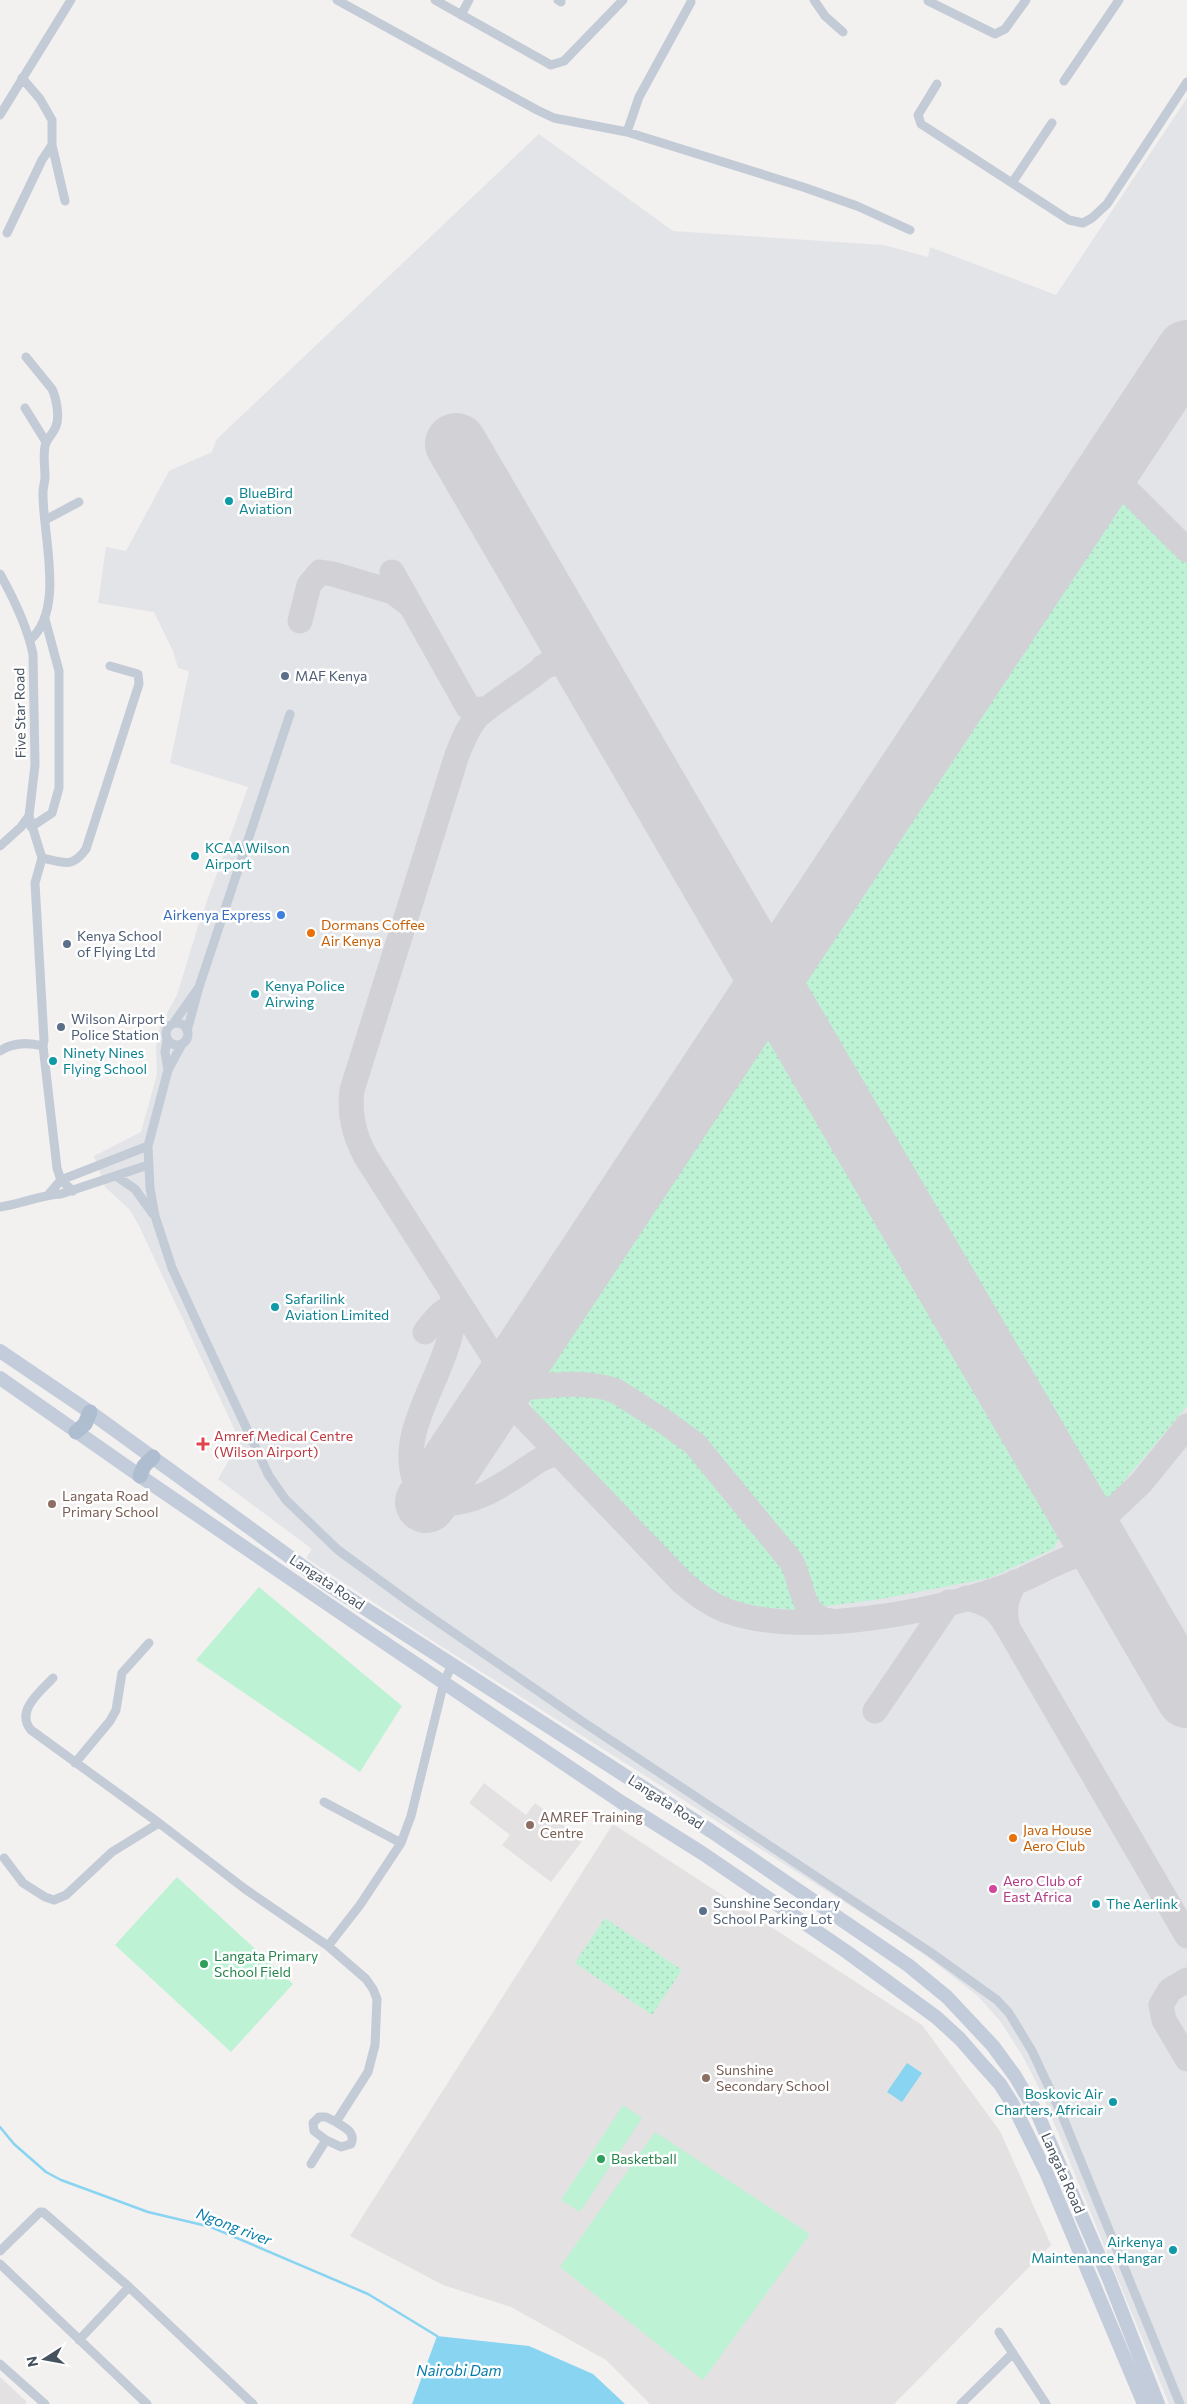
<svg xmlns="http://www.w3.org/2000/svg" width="1187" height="2404" font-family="Commissioner,sans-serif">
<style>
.education{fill:#e4e1e2}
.airport{fill:#e2e4e8}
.grass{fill:url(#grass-dots)}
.park{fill:#bdf2d5}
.water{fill:#88d4f1}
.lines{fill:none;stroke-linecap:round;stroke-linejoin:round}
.stream{stroke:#88d4f1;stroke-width:2.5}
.taxiway{stroke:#d2d2d6;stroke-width:25}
.runway{stroke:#d2d2d6;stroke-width:62}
.street{stroke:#c3cbd6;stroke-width:9}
.secondary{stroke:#c2ccda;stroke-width:14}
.primary{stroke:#afbdd0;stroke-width:15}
.culture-dot{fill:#0f9aa8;stroke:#fff;stroke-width:2}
.service-dot{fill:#5c6f8a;stroke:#fff;stroke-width:2}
.shop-dot{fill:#3f7fe0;stroke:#fff;stroke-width:2}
.food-dot{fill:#e8710a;stroke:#fff;stroke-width:2}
.health-dot{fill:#e0444e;stroke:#fff;stroke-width:2}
.education-dot{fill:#8d6e63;stroke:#fff;stroke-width:2}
.hotel-dot{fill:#d1479c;stroke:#fff;stroke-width:2}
.leisure-dot{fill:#2e9e5b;stroke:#fff;stroke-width:2}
.labels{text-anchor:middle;stroke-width:5;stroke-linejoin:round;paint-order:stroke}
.culture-label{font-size:14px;fill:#0d838f;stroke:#fff;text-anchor:start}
.service-label{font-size:14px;fill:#4e5e75;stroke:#fff;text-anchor:start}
.street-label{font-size:14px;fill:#47525f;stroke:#fff}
.shop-label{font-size:14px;fill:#366cbe;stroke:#fff;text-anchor:end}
.food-label{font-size:14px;fill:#c56008;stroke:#fff;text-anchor:start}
.health-label{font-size:14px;fill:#be3a42;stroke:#fff;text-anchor:start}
.education-label{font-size:14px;fill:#785e54;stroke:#fff;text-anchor:start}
.hotel-label{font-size:14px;fill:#b23c85;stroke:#fff;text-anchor:start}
.leisure-label{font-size:14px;fill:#27864d;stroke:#fff;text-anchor:start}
.water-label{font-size:15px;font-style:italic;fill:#057dac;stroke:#fff}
</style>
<defs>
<pattern id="grass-dots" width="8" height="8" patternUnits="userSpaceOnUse" patternTransform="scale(1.25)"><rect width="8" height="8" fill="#bdf2d5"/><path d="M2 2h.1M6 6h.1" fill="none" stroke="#a4d1b9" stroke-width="1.8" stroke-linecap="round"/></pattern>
</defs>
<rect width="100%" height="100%" fill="#f3f0f0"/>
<path class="education" d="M484,1783L526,1815L535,1803L583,1840L551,1882L502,1845L510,1835L469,1803Z
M613,1824L922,2025L1000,2131L1051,2245L894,2404H650L606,2360L511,2307L443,2285L350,2236Z
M0,2377L27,2402L25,2404H0Z"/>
<path class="airport" d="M1187,98V2404H1169L1042,2094L1022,2055L1000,2021L978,1996L929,1958L885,1928L414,1629L306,1558L312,1549L218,1479L240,1441L140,1228L130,1210L105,1187L94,1156L141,1132L157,1074L156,1047L160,1026L177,995L198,926L248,787L170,763L189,671L178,668L173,651L154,612L98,603L106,547L126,551L169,471L212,452L216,440L539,134L673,231L884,245L928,257L930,247L1056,295Z"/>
<path class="grass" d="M1124,503L1138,508L1187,561V1406L1099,1511L801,985L955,743L1114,506Z
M770,1034L778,1035L782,1039L1066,1526L1053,1549L990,1578L881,1599L797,1610L758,1607L729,1599L705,1588L549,1431C536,1415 525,1404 530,1383L763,1039Z
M605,1918L682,1970L652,2015L575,1963Z"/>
<path class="park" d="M259,1587L402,1706L360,1772L196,1660Z
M177,1877L293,1984L231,2052L115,1945Z
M623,2105L642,2118L580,2212L561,2200Z
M655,2132L810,2234L703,2380L560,2267Z"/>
<path class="water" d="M907,2063L922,2073L902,2102L887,2092Z
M437,2336L529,2346L593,2374L625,2404H412Z"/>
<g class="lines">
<path class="stream" d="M0,2127L14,2144L46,2172L61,2180L148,2212L211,2227L368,2294L437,2336"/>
<path class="taxiway" d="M1108,471L1187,550
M392,572L468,707L474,710L488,708
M300,621L309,585L320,572L333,574L393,592L410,605
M543,667C561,660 572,661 588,671
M425,1332C435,1320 448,1298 464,1314
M524,1355C515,1361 503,1367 494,1358L366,1157C354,1135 349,1115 352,1090L457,755C463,741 467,728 477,717C497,697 558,666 565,642C567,638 566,635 565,631
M524,1355L513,1389V1406L682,1582C696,1594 709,1604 727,1611C803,1638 935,1612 1010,1585C1036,1575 1060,1559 1087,1552L1103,1559L1125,1590
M513,1389C546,1386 585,1379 616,1391L665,1422L695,1444L791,1561C804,1583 799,1618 832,1621
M415,1481C393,1422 465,1357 452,1294
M444,1504C475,1503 496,1489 522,1472C534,1464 544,1455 559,1454
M1079,1511L1089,1537L1087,1547
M1090,1531L1141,1483L1187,1426
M966,1598C989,1604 996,1607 1008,1628C1003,1609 1006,1599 1015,1582
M1008,1628L1187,1936
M875,1711L949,1602
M1187,1980L1170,1990L1161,2005L1164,2020L1187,2059"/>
<path class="runway" d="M456,444L1187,1697
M426,1502L1187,351"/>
<path class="street" d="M337,0L537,110L554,118L627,132L803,187L857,206L910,230
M435,0L551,65L564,61L623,0
M558,0L561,2
M814,0L825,16L843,32
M928,1L995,34L1005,29L1026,0
M461,15L469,0
M22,78L40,99L52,120V145L65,201
M1064,81L1119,0
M937,84L918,115L921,124L1069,220L1083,223L1092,218L1107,204L1187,82
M0,115L71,0
M627,132L639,97L691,2
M1012,183L1052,123
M7,233L42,160L52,145
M26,357L52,389C56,397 60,417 56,426C54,433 47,438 45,446C43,456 45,467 45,477C45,482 43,487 43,492C42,534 66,609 30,640
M25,408L46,442
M45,520L79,502
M0,574C14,599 27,626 33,654L35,765L29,816L21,827L0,846
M29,816L42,858L35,883L44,1040L43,1046L57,1168L61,1180L73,1191
M31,827L52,813L59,788V671L45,619
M42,858C63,862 72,869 86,849L139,684L138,674L110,666
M199,987L290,714
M166 1034a11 11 0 1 1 22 0a11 11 0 1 1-22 0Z
M173,1024L199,987L187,1031
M167,1039L165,1052L168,1070L182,1044
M0,1051C13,1042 27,1042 43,1046
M168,1070L148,1146L150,1188L155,1216L172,1268L200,1329L269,1476L286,1500L338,1550L412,1604L583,1722L930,1952L997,2000L1009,2013L1032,2051L1062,2115L1180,2404
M116,1176L135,1189L153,1214
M49,1194L61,1180L148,1146
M0,1207C21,1204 40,1195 61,1194L148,1165
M53,1678C40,1692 15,1711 31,1730L159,1823L245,1889L328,1946L360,1905L401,1843L411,1816L444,1682L452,1665
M75,1763L110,1721L116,1710L122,1673L149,1643
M324,1802L401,1843
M4,1858L23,1883L45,1897L54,1900L66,1895L112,1852L159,1823
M326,2140L314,2131L313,2123L319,2117H326L336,2122
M311,2164L326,2140L341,2147L351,2144C356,2132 345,2128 336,2122L368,2072L375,2045L377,1999L373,1989L366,1979L328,1946
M0,2251L40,2212H43L129,2287
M0,2264L147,2404
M999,2332L1046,2404
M79,2340L129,2287L253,2404
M0,2364L45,2404
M961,2404L1013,2353"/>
<path class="secondary" d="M0,1351L90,1412L327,1584L711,1831L908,1965L947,1997L993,2046L1015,2076L1038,2115L1109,2279L1158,2404
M0,1378L140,1476L379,1639L621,1802L702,1853L847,1952L936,2017L960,2039L981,2063L1000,2084L1012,2103L1047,2174L1144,2404"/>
<path class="primary" d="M76,1432L85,1424L90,1412
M140,1476L144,1466L153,1457"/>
</g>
<g class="culture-dot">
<circle cx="229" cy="501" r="5"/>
<circle cx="195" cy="856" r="5"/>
<circle cx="255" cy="994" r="5"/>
<circle cx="53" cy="1061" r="5"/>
<circle cx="275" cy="1307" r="5"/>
<circle cx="1096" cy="1904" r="5"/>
<circle cx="1113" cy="2102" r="5"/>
<circle cx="1173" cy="2250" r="5"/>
</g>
<g class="service-dot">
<circle cx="285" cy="676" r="5"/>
<circle cx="67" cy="944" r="5"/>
<circle cx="61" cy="1027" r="5"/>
<circle cx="703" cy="1911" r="5"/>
</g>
<circle class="shop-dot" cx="281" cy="915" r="5"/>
<g class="food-dot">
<circle cx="311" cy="933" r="5"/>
<circle cx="1013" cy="1838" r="5"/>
</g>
<path class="health-dot" d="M200.5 1436.5h5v5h5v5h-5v5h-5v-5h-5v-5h5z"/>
<g class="education-dot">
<circle cx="52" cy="1504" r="5"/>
<circle cx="530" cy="1825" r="5"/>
<circle cx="706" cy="2078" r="5"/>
</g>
<circle class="hotel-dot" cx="993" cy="1889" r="5"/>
<g class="leisure-dot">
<circle cx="204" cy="1964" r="5"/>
<circle cx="601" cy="2159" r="5"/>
</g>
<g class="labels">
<g class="culture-label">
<text x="239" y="498">BlueBird<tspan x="239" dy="16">Aviation</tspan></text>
<text x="205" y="853">KCAA Wilson<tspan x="205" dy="16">Airport</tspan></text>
<text x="265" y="991">Kenya Police<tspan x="265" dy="16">Airwing</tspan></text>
<text x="63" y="1058">Ninety Nines<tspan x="63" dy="16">Flying School</tspan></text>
<text x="285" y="1304">Safarilink<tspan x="285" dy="16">Aviation Limited</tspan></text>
<text x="1106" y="1909">The Aerlink</text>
<text x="1103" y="2099" text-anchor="end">Boskovic Air<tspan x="1103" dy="16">Charters, Africair</tspan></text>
<text x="1163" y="2247" text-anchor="end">Airkenya<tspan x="1163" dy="16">Maintenance Hangar</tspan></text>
</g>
<g class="service-label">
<text x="295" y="681">MAF Kenya</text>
<text x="77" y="941">Kenya School<tspan x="77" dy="16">of Flying Ltd</tspan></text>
<text x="71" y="1024">Wilson Airport<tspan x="71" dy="16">Police Station</tspan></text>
<text x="713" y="1908">Sunshine Secondary<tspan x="713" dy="16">School Parking Lot</tspan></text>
</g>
<g class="street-label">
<text transform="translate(20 713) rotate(-91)" y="5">Five Star Road</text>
<text transform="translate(327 1582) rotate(34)" y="5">Langata Road</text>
<text transform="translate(666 1802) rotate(33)" y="5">Langata Road</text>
<text transform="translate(1063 2173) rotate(66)" y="5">Langata Road</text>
</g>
<g class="shop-label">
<text x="271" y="920">Airkenya Express</text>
</g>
<g class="food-label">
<text x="321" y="930">Dormans Coffee<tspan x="321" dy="16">Air Kenya</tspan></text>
<text x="1023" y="1835">Java House<tspan x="1023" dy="16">Aero Club</tspan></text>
</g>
<g class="health-label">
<text x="214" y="1441">Amref Medical Centre<tspan x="214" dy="16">(Wilson Airport)</tspan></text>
</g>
<g class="education-label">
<text x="62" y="1501">Langata Road<tspan x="62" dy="16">Primary School</tspan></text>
<text x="540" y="1822">AMREF Training<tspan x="540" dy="16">Centre</tspan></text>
<text x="716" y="2075">Sunshine<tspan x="716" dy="16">Secondary School</tspan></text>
</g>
<g class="hotel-label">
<text x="1003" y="1886">Aero Club of<tspan x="1003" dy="16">East Africa</tspan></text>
</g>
<g class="leisure-label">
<text x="214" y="1961">Langata Primary<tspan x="214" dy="16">School Field</tspan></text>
<text x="611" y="2164">Basketball</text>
</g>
<g class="water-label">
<text transform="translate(234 2227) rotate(21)" y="5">Ngong river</text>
<text x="459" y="2376">Nairobi Dam</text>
</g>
</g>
<g transform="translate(45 2359) rotate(259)" stroke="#ffffff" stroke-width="4" paint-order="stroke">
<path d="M0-4L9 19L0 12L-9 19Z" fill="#47525f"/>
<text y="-8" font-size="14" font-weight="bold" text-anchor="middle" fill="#47525f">N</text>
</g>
</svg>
